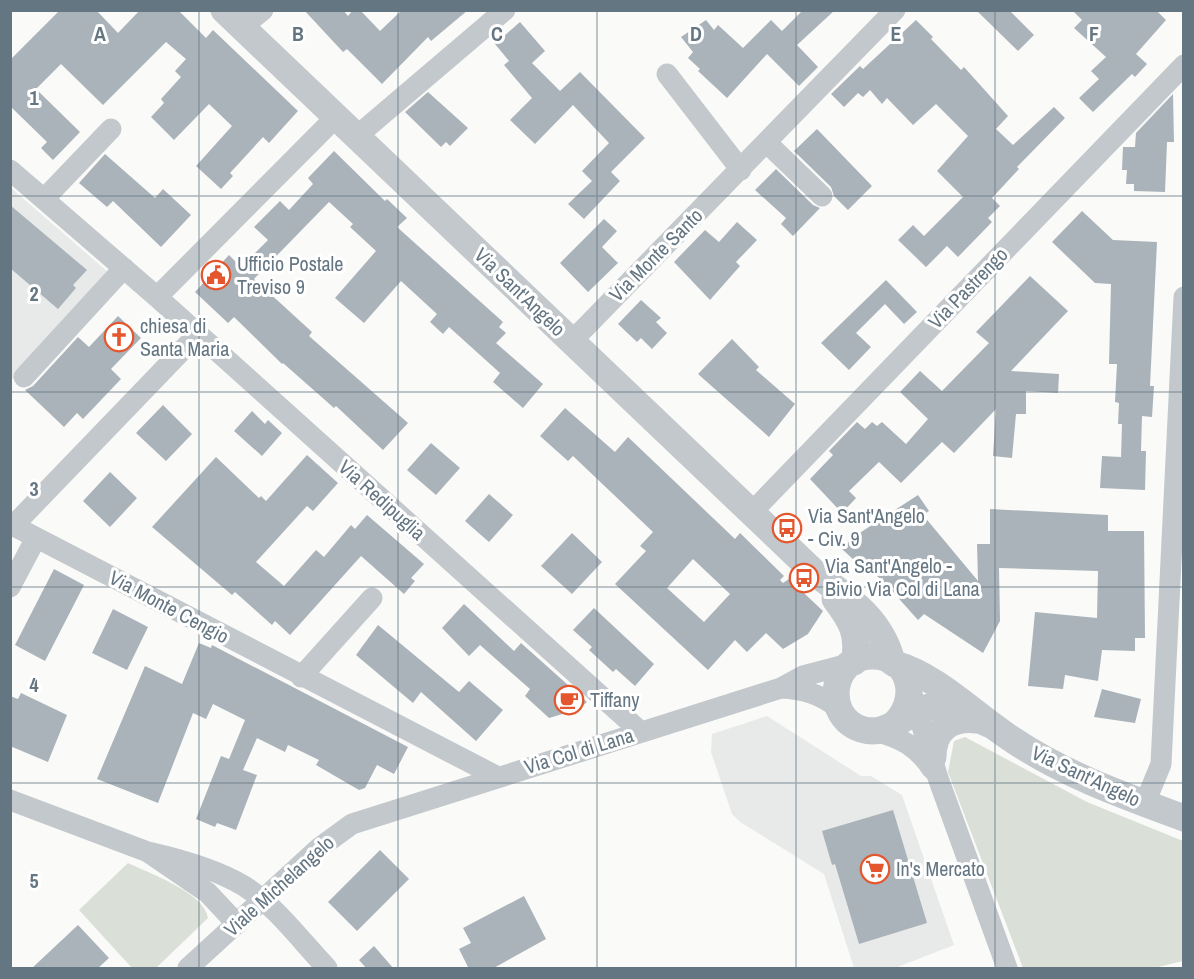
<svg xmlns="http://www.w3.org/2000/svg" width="1194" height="979" font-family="'Archivo Narrow',sans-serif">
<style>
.built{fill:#e8e9e9}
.grass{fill:#dadfd7}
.building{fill:#aab3b9;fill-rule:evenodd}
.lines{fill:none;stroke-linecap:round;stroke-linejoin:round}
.minor{stroke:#c3c8cc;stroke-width:21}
.tertiary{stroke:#c3c8cc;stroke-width:27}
.grid{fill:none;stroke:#657683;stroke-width:1.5;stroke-opacity:0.55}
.labels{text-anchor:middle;stroke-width:6;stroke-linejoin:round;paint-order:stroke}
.street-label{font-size:20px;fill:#657683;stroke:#fff}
.poi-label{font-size:20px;fill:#657683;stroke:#fff;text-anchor:start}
.grid-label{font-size:20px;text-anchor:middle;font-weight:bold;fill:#657683;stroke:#fff;stroke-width:6;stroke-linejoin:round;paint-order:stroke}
</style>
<rect width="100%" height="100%" fill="#fafaf8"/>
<path class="built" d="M10,187L108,272L13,379L10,376Z
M767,716L861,776H871L902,795L954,945L895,968H854L824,874L740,822L732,814L711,752L712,734Z"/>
<path class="grass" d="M965,737L1087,802L1183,841V961L1154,968H1023L948,772L954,741Z
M128,863C149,873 205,893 208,918L156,968H132L79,910Z"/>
<path class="building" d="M60,10H96L118,33L140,10H178L206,38L213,30L298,111L269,143L263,137L230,173L233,176L221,189L196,166L232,126L209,104L174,140L151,117L164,103L161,99L181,77L175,71L186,59L166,42L103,105L61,64L36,89L80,132L53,160L41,148L47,142L10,106V60Z
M304,10H343L348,16L353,10H360L380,31L402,10H468L431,41L428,37L382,84L347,49L343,52Z
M803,10H835L797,45L818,67L799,86L767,54L727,98L698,71L700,69L688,58L693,52L681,37L706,20L714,30L718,25L743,48L771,20L782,31Z
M976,10H1009L1034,35L1018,51Z
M1072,10H1156L1166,20L1136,54L1147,64L1135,77L1132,74L1093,112L1079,98L1099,79L1091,71L1106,57L1074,28L1082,20Z
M916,20L933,37L931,39L961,70L964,67L1008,116L996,129L1013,145L1054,107L1065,118L1017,167L1019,169L992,198L1000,206L988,218L992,222L958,257L947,246L926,267L898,240L913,225L924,236L963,197L937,171L968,136L936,104L913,125L887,98L882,104L870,90L863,97L858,93L844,107L831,94L860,66L863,69Z
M520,22L545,51L532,63L560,91L580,72L645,138L611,172L620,181L584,219L568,204L592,181L582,171L609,143L573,105L535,144L510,120L532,98L504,65L509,61L495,44Z
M428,92L468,128L450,146L446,142L441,147L405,112Z
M1173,94L1174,142H1167L1165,192L1134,191V184H1126L1127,170H1122L1123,147H1135L1136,133Z
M817,129L872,186L848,210L834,196L831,187L794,151Z
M334,151L385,201L387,199L407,218L397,227L503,322L499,327L506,333L496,343L543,384L523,408L493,382L500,373L449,327L443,334L430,322L437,314L401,281L364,323L335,298L376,251L350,227L353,224L329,202L254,279L312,332L309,336L408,423L383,450L336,406L334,408L283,363L282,364L234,317L228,323L195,292L229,255L241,267L268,240L254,227L280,201L289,210L313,184L308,178Z
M105,154L155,198L163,189L191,215L161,247L113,201L107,207L79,183Z
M776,169L813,205L820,208L793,236L781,224L786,218L755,190Z
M10,205L87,270L73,285L76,288L58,309L10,268Z
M1082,211L1113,240L1157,242L1150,386H1154L1152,417L1142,416L1141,451H1146L1145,490L1100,488L1102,456L1121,457L1122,424H1118L1119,403L1115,402L1117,364H1109L1111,284L1095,283L1052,242Z
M604,219L617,231L602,247L618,263L588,292L560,263Z
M737,222L757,240L736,262L740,266L710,300L674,262L705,230L719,242Z
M1030,276L1068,311L1011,371L1059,374L1058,393L1026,391V414H1016L1012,458L993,456L996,409L954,453L942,442L901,483L879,462L849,491L856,498L842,513L810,479L833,455L829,451L857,422L865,429L872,422L877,426L882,422L906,444L928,419L900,392L920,371L942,391L989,343L976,332Z
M886,280L917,312L904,324L885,304L856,333L871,347L849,370L821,343Z
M641,300L661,318L656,322L667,333L652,349L641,338L637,342L618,324Z
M118,316L141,338L111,369L121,379L83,419L77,413L64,427L25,390L33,386L78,337L89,347Z
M732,339L759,367L756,370L795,404L769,437L698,374Z
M163,405L192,434L166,461L136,433Z
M565,408L615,452L628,437L735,539L740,533L784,576L780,580L783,583L789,579L823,611L808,634L783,649L766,633L747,652L735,640L708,670L615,584L646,551L640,546L653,532L573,456L568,461L540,436ZM693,559L730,594L704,622L667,588Z
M252,411L265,424L268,420L282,433L262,456L234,431Z
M431,443L460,468L436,495L407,470Z
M307,455L338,483L313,511L307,506L256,562L284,586L316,550L324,557L351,525L355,529L367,515L424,564L411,578L415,581L404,594L361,556L290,635L275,621L272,625L235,592L232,595L152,527L216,457L259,498L261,496L266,501Z
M110,472L137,498L110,527L83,501Z
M489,494L513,515L489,542L465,521Z
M918,495L929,511L923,515L978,581L977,544H990V509L1108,515V531H1144L1145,638H1135V651L1102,650L1098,681L1065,675L1063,689L1028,686L1035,612L1097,618L1098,571L999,568L1000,621L983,653L924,614L918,620L884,582L871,571L868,573L842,549L852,538Z
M572,533L602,562L572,594L541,566Z
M54,569L84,585L45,661L15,645Z
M464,604L514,651L521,643L587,702L579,709L549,718L525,696L530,689L480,645L469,656L442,628Z
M594,608L654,664L635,686L616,669L613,672L589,650L592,647L573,630Z
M113,609L148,627L127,670L92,653Z
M378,625L459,692L469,681L503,710L476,741L421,692L413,703L356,655Z
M199,643L211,648L212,645L408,747L394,774L377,765L365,788L359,790L316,765L319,760L288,745L285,752L257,738L243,770L257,775L236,830L217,823L215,827L196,819L221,756L229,759L245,720L213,704L206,719L193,713L158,803L97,779L145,666L182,684Z
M1102,689L1141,699L1135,723L1094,717Z
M21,693L67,715L48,762L10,746V696L18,699Z
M893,810L927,923L859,944L835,864L832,865L822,831Z
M380,850L409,879L357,931L328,902Z
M524,896L546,939L492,969H469L459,949L471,943L463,928Z
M78,925L109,958L97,969H31Z
M374,946L394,969H367L359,960Z"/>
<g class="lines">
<path class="minor" d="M242,27L263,10
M667,74L741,170
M357,136L505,10
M767,143L822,196
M10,170L157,297L641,732
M44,199L111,129
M157,297L336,117
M572,341L895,10
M24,377L124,268
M752,512L1184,65
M10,524L498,777
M13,526L197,335
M10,587L36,538
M301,677L372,598
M781,688C803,689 820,694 838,708
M913,697L938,778L1007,968
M875,731C901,738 917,746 932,769
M10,800L148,852
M1145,803L1161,764L1184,297
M237,924L208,893L148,852C179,859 216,869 244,886C276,906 301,941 327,968
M188,968L319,848L352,824L781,688L803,676L849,664"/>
<path class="tertiary" d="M224,10L816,574C849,598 882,620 892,662
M835,599C851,620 860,635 854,662
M895,664C939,677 974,715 1013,740C1065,775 1125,796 1184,818
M892,726C920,703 913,657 873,656C831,655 822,716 861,729C889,739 909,707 937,706C958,706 975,719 993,726
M933,757C933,730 950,717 977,720"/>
</g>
<path class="grid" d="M199,10V968M398,10V968M597,10V968M796,10V968M995,10V968M10,196H1184M10,392H1184M10,587H1184M10,783H1184"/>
<defs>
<g id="civic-ring" transform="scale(1.5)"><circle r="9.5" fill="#fff" stroke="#e4572e" stroke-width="1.5"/><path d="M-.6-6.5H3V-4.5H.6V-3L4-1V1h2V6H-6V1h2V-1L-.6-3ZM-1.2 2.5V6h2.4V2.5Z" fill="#e4572e"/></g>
<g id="church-ring" transform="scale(1.5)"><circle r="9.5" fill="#fff" stroke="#e4572e" stroke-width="1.5"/><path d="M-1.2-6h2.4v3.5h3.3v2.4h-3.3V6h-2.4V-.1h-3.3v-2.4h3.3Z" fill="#e4572e"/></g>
<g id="bus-ring" transform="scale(1.5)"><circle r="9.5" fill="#fff" stroke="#e4572e" stroke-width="1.5"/><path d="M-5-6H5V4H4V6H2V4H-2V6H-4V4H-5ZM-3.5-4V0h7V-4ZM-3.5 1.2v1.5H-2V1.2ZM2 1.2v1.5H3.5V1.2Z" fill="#e4572e"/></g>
<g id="cafe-ring" transform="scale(1.5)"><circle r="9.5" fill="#fff" stroke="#e4572e" stroke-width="1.5"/><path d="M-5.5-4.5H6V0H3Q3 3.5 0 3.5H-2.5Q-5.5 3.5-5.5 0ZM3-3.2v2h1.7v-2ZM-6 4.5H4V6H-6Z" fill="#e4572e"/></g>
<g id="supermarket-ring" transform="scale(1.5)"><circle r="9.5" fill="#fff" stroke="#e4572e" stroke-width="1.5"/><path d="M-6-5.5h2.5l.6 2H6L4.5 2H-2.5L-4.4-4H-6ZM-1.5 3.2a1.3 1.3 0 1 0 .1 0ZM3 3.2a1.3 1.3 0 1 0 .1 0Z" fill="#e4572e"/></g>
</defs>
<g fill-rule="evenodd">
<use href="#civic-ring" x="216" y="275"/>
<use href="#church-ring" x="119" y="337"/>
<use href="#bus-ring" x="787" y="528"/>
<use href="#bus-ring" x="804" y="578"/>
<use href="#cafe-ring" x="569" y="700"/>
<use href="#supermarket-ring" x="875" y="869"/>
</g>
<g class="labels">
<g class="street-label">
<text transform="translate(656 255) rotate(-45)" y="7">Via Monte Santo</text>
<text transform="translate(968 288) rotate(-46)" y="7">Via Pastrengo</text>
<text transform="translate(520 292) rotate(44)" y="7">Via Sant'Angelo</text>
<text transform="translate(382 500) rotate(42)" y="7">Via Redipuglia</text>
<text transform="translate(169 607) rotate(28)" y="7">Via Monte Cengio</text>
<text transform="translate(579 751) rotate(-17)" y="7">Via Col di Lana</text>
<text transform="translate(1086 776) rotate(25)" y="7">Via Sant'Angelo</text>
<text transform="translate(279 886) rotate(-42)" y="7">Viale Michelangelo</text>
</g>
<g class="poi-label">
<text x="237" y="271">Ufficio Postale<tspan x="237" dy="23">Treviso 9</tspan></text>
<text x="140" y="333">chiesa di<tspan x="140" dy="23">Santa Maria</tspan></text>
<text x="808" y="523">Via Sant'Angelo<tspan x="808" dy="23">- Civ. 9</tspan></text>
<text x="825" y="573">Via Sant'Angelo -<tspan x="825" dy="23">Bivio Via Col di Lana</tspan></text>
<text x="590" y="707">Tiffany</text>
<text x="896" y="876">In's Mercato</text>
</g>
</g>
<g class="grid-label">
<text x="100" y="41">A</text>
<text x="298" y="41">B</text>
<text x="497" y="41">C</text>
<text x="696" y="41">D</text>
<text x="896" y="41">E</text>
<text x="1094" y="41">F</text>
<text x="34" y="105">1</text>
<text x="34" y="301">2</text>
<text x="34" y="496">3</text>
<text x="34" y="692">4</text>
<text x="34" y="888">5</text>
</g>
<rect width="1194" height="979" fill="none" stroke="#657683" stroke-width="24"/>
</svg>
